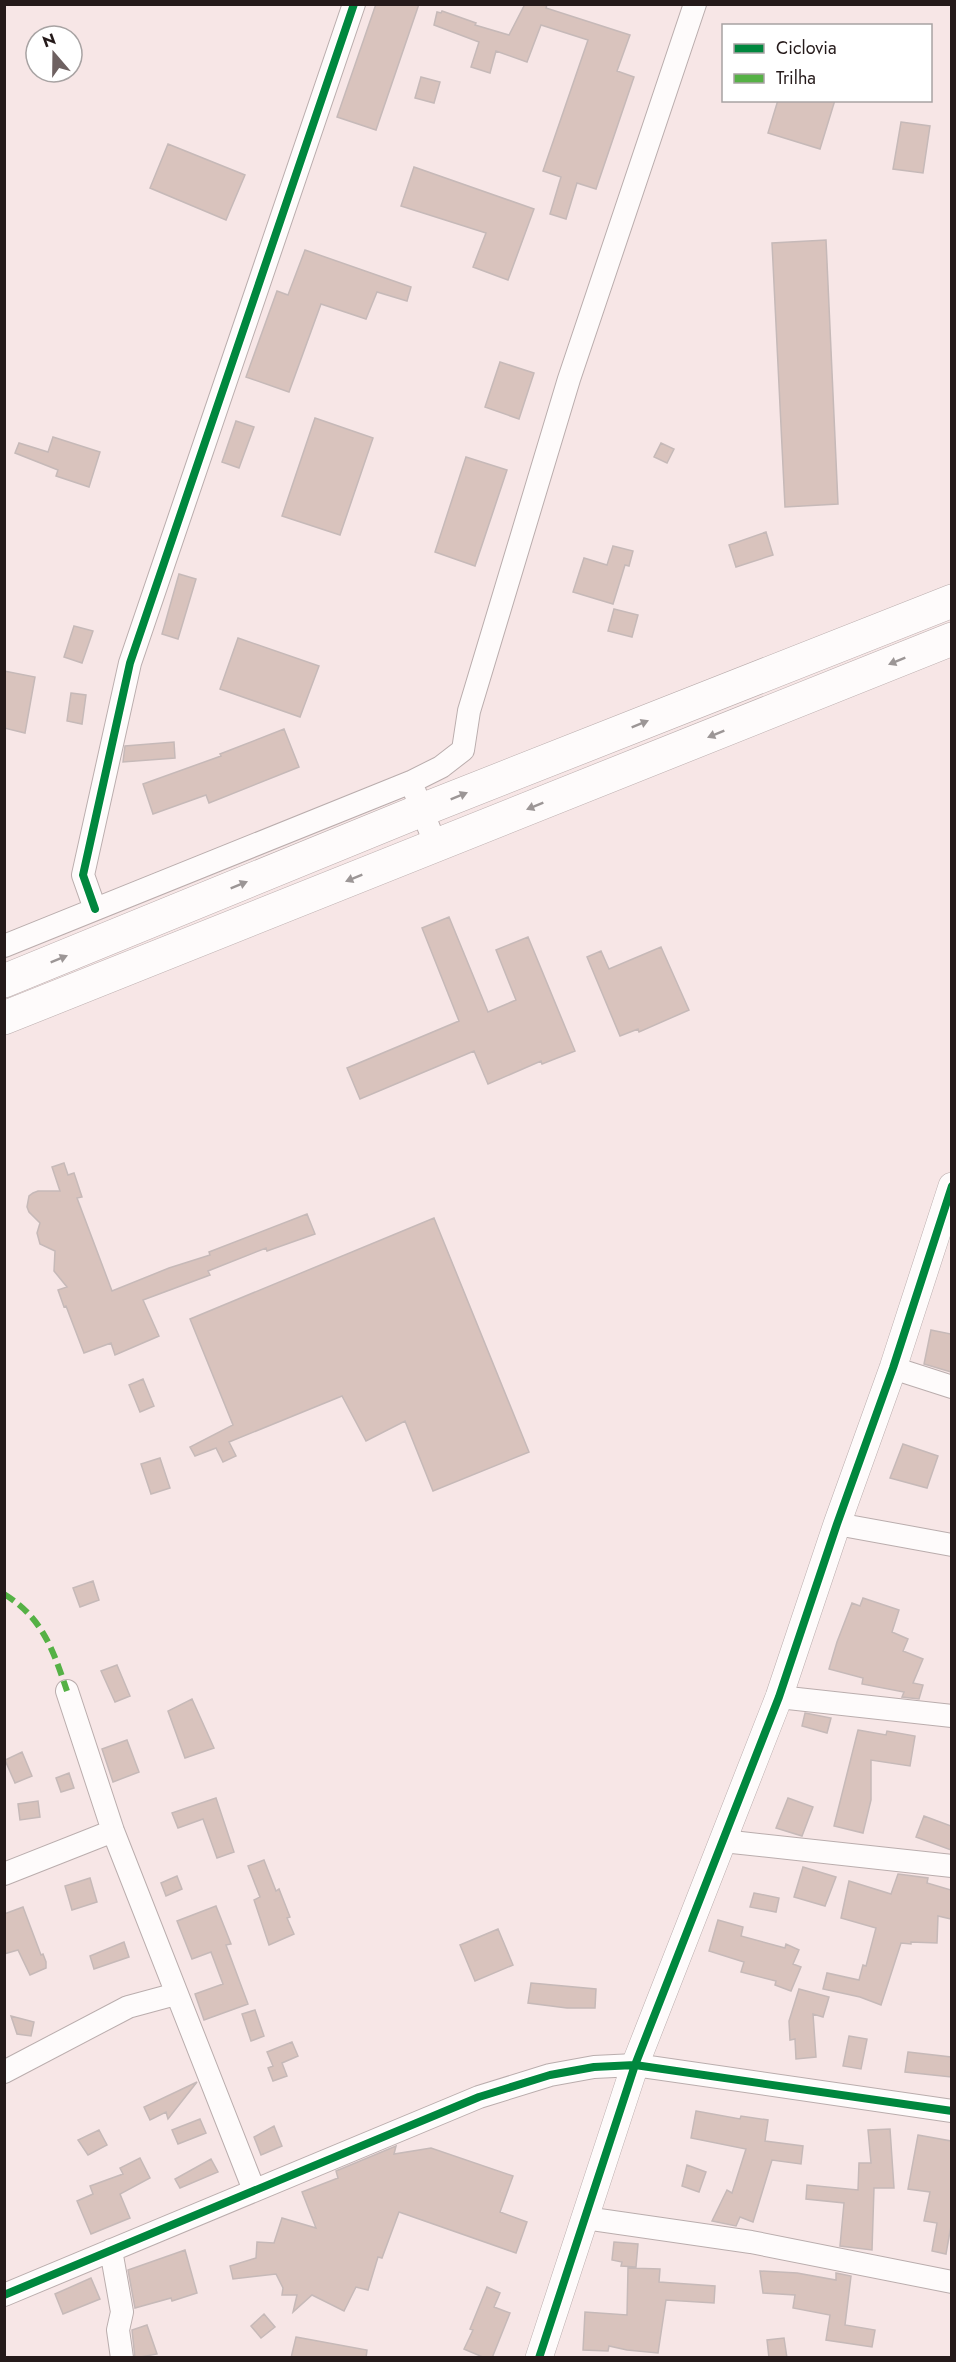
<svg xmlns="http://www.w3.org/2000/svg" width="956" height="2362" font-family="Jost,sans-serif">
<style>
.building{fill:#d9c3bd;stroke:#c6b9b8;stroke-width:1.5}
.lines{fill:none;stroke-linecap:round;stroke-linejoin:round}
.minor-casing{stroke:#baadad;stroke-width:24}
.tertiary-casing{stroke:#baadad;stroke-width:28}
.trunk-casing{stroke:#baadad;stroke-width:34}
.minor{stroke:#fefbfb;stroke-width:22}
.tertiary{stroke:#fefbfb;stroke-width:27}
.trunk{stroke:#fefbfb;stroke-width:33}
.quiet{stroke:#55b145;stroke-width:6;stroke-dasharray:12 6;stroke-linecap:butt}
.cycleway-casing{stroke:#fff;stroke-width:11}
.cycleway{stroke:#00873e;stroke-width:8}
.oneway{fill:#9c9696}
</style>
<rect width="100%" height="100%" fill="#f7e6e6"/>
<path class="building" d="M376,4H419L376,130L337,117Z
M525,4H547L546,8L630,35L617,71L634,77L596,189L577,183L566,219L550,214L561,177L543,171L588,40L541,25L527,62L496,51L490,73L471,67L479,42L434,25L437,12L441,13L442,11L476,23L475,25L509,35Z
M421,77L440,82L434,103L415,98Z
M778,100H835L820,149L768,133Z
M901,122L930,126L923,173L893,169Z
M168,144L245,175L226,220L150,188Z
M414,167L534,209L508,280L473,267L486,233L401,206Z
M826,240L838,504L785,507L772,243Z
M305,250L411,287L407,301L377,292L366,319L321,304L289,392L246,377L277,291L288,295Z
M500,362L534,373L519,419L485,407Z
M315,418L373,438L340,535L282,516Z
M236,421L254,427L239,468L222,462Z
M53,437L100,452L89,487L56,476L58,470L15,453L19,443L48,452Z
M661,443L674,449L667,463L654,457Z
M466,457L507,470L475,566L435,552Z
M766,532L773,555L736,567L729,545Z
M613,546L633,551L629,566L625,565L613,604L573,592L584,558L607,565Z
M179,574L196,579L178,639L162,634Z
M614,609L638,615L632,637L608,631Z
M74,626L93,631L82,663L64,657Z
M238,638L319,666L300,717L220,689Z
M4,671L35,677L25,733L4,728Z
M71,693L86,695L82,724L67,721Z
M284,729L299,767L209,803L206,795L153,814L143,784L221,756L220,754Z
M174,742L175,758L123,762L125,746Z
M449,917L488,1012L516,1000L496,950L528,937L575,1051L542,1064L541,1061L488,1084L474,1051L360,1099L347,1068L459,1021L422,928Z
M661,947L689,1010L639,1032L638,1029L620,1036L587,957L601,951L609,969Z
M64,1163L68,1175L74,1173L82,1197L77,1198L112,1291L169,1268L210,1255L209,1252L307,1214L315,1234L267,1251L266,1248L208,1271L210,1275L143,1300L159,1336L115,1355L111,1343L84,1353L66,1306L64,1307L58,1290L67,1287L54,1271L55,1251L40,1244L37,1233L40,1223L29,1212L27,1207L29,1196L33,1193L38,1191H60L52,1167Z
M434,1218L529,1452L433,1491L405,1421L366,1441L342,1396L229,1442L236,1456L223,1462L216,1448L195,1456L190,1447L233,1425L190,1319Z
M931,1330L951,1334V1372L924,1364Z
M143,1379L154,1406L140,1412L129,1385Z
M903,1444L938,1456L927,1488L890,1478Z
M160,1458L170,1488L151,1494L141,1464Z
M93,1581L99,1600L80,1607L73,1588Z
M863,1598L899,1610L892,1632L908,1639L903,1651L923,1659L913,1683L923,1685L919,1699L902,1697L904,1692L862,1684L863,1678L829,1669L837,1642L852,1603L860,1606Z
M117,1665L130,1696L115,1702L101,1671Z
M192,1699L214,1748L185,1758L168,1711Z
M805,1713L831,1718L827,1733L802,1726Z
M858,1730L886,1735L887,1731L915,1736L910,1766L871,1760V1800L863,1833L834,1826Z
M127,1740L139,1772L113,1782L102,1749Z
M22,1752L32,1776L15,1783L5,1760Z
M69,1773L74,1788L61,1792L56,1778Z
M216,1798L234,1852L217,1858L203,1819L178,1828L172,1813Z
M788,1798L813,1807L802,1836L776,1828Z
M38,1801L40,1817L20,1820L18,1804Z
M924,1816L951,1826V1850L916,1837Z
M264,1860L276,1891L279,1889L290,1917L287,1918L294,1934L269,1945L254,1900L260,1897L248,1866Z
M803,1867L836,1877L825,1906L794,1897Z
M898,1874L928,1878L927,1883L951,1890V1919L938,1916L937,1943L911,1942V1944L901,1943L881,2005L860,1997L823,1989L827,1973L859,1980L863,1965L866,1966L876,1928L841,1918L849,1881L891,1894Z
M177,1876L182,1889L166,1896L161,1883Z
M90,1878L97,1902L72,1910L65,1886Z
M754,1893L779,1898L776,1912L750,1907Z
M216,1906L231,1944L226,1945L248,2004L204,2020L195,1994L223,1984L211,1952L192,1959L177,1921Z
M23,1907L41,1955L43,1954L46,1962V1968L30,1975L18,1950L4,1954V1914Z
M718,1920L743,1927L741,1936L785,1948L786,1944L799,1950L793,1964L801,1967L791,1991L775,1985L776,1981L741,1972L744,1962L709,1951Z
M498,1929L513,1965L475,1981L460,1945Z
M124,1942L129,1957L94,1969L90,1956Z
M531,1983L596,1989L595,2008H567L528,2003Z
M799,1989L829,1997L823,2017L813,2014L816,2057L796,2059L795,2039L790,2040L789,2021Z
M255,2010L264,2036L251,2041L242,2014Z
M11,2016L34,2022L31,2036L17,2034Z
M849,2036L867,2039L861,2069L843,2066Z
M292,2042L298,2056L282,2063L287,2076L273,2081L268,2068L273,2066L267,2052Z
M908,2052L951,2057V2077L905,2072Z
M197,2082L168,2119L166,2112L150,2120L144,2107Z
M696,2111L740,2119L741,2116L768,2120L765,2141L803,2146L801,2164L772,2160L753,2222L740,2217L736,2226L712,2221L727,2190L732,2193L746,2149L691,2138Z
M200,2119L206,2133L178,2144L172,2130Z
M274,2126L282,2146L261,2155L254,2137Z
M890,2129L894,2188H874L872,2250L840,2246L844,2203L806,2199L807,2185L858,2190L859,2163H871L868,2130Z
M99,2130L107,2145L88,2155L78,2140Z
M918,2135L951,2141V2226L946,2254L932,2251L937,2223L924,2221L930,2192L908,2189Z
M396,2146L394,2154L431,2148L513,2176L500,2212L527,2222L516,2253L399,2212L382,2258L378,2257L368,2290L356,2287L344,2311L312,2295L293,2312L297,2295H282L283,2288L276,2274L233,2279L230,2266L256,2258L257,2242L274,2243L282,2218L316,2228L302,2192L338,2178L336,2171Z
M140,2158L150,2178L120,2194L130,2218L91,2234L77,2201L93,2194L90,2186L123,2174L120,2168Z
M211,2159L218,2172L180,2188L175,2179Z
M687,2165L706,2172L699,2192L682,2186Z
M614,2242L638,2244L636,2267L621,2266L622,2262L612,2260Z
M185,2250L197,2293L172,2301L171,2298L135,2308L128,2270Z
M628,2268L660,2269L659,2282L715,2286L714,2303L666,2300L658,2353L627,2350L609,2346L608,2351L583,2350L585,2312L627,2315Z
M760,2271L797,2273L836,2280V2273L851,2276L845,2325L875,2330L872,2347L826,2340L830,2315L793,2308L795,2295L763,2293Z
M91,2278L100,2299L63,2314L55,2294Z
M487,2287L500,2293L494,2307L510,2313L492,2358H485L464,2349L473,2330L470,2329Z
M264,2314L275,2327L261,2338L251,2326Z
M147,2325L157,2354L135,2358L132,2330Z
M296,2337L367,2350L366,2358H291Z
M784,2338L787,2358H769L767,2340Z"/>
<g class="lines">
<g class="minor-casing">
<path id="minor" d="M411,782L441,767L463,750L469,711L569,379L695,4
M95,909L83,875L130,663L354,4
M4,946L411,782L436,846
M893,1368L952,1387
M837,1524L952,1545
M67,1691L113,1831L254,2190
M779,1697L952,1716
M723,1841L952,1866
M4,1874L113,1831
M4,2072L128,2007L176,1994
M585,2218L751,2242L952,2282
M111,2250L122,2312L118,2330L122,2358
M4,2295L479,2097L550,2075L594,2067L635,2065L952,2111"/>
</g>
<g class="tertiary-casing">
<path id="tertiary" d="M539,2358L635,2065L779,1697L837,1524L893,1368L952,1186"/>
</g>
<g class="trunk-casing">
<path id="trunk" d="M4,981L422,810L952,601
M4,1018L952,639"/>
</g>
<use href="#minor" class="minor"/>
<use href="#tertiary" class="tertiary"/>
<use href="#trunk" class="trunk"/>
<path class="quiet" d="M4,1594C43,1618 53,1650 67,1691"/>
<g class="cycleway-casing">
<path id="cycleway" d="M95,909L83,875L130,663L354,4
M4,2295L479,2097L550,2075L594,2067L635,2065L952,2111
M539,2358L635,2065L779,1697L837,1524L893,1368L952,1186"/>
</g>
<use href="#cycleway" class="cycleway"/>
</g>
<defs><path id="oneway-solid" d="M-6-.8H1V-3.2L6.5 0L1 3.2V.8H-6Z" transform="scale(1.5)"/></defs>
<g class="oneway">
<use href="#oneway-solid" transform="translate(897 661) rotate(158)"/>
<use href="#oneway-solid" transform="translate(640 724) rotate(-22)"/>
<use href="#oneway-solid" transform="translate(716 734) rotate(158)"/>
<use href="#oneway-solid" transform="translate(459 796) rotate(-22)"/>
<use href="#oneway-solid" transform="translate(535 806) rotate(158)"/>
<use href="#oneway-solid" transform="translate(354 878) rotate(158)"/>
<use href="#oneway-solid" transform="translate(239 885) rotate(-22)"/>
<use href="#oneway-solid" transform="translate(59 959) rotate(-22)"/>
</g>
<rect width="956" height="2362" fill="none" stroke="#251a1a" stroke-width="12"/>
<rect x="722" y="24" width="210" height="78" fill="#ffffff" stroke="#a8a3a3" stroke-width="1.5"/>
<rect x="734" y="44" width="30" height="9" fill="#00873e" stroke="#a8a3a3" stroke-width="1.5"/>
<text x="776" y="54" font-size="18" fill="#251a1a">Ciclovia</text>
<rect x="734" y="74" width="30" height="9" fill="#55b145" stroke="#a8a3a3" stroke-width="1.5"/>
<text x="776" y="84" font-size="18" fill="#251a1a">Trilha</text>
<g transform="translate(54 54) rotate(340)"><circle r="28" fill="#ffffff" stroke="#a8a3a3" stroke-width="1.5"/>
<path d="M0-4.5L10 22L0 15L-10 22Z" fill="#6e6161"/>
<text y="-9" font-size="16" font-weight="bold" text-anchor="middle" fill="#251a1a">N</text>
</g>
</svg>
